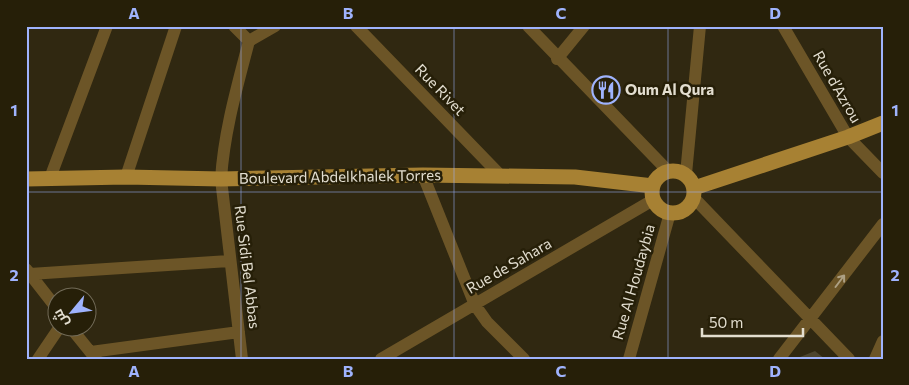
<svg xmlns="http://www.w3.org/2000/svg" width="909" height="385" font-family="Commissioner,Cairo,sans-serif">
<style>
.building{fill:#4d452e}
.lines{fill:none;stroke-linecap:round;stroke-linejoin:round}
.minor{stroke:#6c5527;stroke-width:12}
.major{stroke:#a78133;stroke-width:15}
.oneway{stroke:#ada084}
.grid{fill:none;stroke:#9fb3fd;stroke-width:1;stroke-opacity:0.55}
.labels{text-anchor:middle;stroke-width:5;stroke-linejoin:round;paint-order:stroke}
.street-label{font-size:15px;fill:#e3ded0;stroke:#261f08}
.poi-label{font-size:15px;font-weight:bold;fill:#e3ded0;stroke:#261f08;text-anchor:start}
.neatline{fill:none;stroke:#9fb3fd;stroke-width:2}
.grid-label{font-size:16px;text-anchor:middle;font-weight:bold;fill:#9fb3fd}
</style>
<rect width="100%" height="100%" fill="#302811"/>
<path class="building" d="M815,351L825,359H795Z"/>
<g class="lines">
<path class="minor" d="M234,26L249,41
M356,26L501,176
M528,26L668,171
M783,26L848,137L883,173
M249,41L275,26
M557,59L584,26
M686,174L700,26
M423,175L475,305L487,322L524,359
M126,177L176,26
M50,178L107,26
M694,198L849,359
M26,269L58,310
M30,274L229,261
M71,328L96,359
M91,352L239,332
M38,359L59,328
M242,359L221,179C224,132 237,87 249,41
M381,359L653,200
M629,359L670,213
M779,359L883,224
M875,359L883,341"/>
<path class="major" d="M652 192a21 21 0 1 1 42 0a21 21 0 1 1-42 0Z
M26,179L126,177L221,179L423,175L575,177L653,186
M694,188L848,137L883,123"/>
</g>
<defs><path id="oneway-shaft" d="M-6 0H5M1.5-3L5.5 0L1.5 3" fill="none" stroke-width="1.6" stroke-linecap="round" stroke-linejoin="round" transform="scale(1.25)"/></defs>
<use class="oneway" href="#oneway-shaft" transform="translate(840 281) rotate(-53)"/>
<path class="grid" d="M241,26V359M454,26V359M668,26V359M26,192H883"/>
<defs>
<g id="restaurant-ring" transform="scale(1.4375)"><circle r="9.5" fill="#261f08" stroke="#9fb3fd" stroke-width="1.5"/><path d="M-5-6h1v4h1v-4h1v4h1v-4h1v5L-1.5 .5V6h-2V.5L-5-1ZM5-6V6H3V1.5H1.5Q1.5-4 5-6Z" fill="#9fb3fd"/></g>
</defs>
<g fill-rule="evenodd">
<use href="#restaurant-ring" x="606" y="90"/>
</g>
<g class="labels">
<g class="street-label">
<text transform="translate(837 87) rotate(60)" y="5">Rue d’Azrou</text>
<text transform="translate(440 90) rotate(46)" y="5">Rue Rivet</text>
<text transform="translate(340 177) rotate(-1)" y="5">Boulevard Abdelkhalek Torres</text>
<text transform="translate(509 266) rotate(-30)" y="5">Rue de Sahara</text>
<text transform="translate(247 267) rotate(83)" y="5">Rue Sidi Bel Abbas</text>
<text transform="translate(634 282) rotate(-74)" y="5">Rue Al Houdaybia</text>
</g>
<g class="poi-label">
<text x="625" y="95">Oum Al Qura</text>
</g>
</g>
<rect width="909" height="385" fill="none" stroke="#261f08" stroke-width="55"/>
<g transform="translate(72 312) rotate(241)"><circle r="24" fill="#261f08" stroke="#726b58"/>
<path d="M0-4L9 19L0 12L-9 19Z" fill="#9fb3fd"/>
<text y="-8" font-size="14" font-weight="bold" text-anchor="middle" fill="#e3ded0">ش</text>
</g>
<path d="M702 328v8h101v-8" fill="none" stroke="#e3ded0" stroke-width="2.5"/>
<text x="709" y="328" font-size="15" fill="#e3ded0" stroke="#261f08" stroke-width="4" paint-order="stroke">50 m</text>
<rect x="28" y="28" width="854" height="330" class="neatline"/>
<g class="grid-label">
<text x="134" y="19">A</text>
<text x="348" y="19">B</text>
<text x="561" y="19">C</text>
<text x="775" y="19">D</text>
<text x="14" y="116">1</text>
<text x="895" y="116">1</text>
<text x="14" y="281">2</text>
<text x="895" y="281">2</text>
<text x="134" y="377">A</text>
<text x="348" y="377">B</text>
<text x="561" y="377">C</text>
<text x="775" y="377">D</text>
</g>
</svg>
